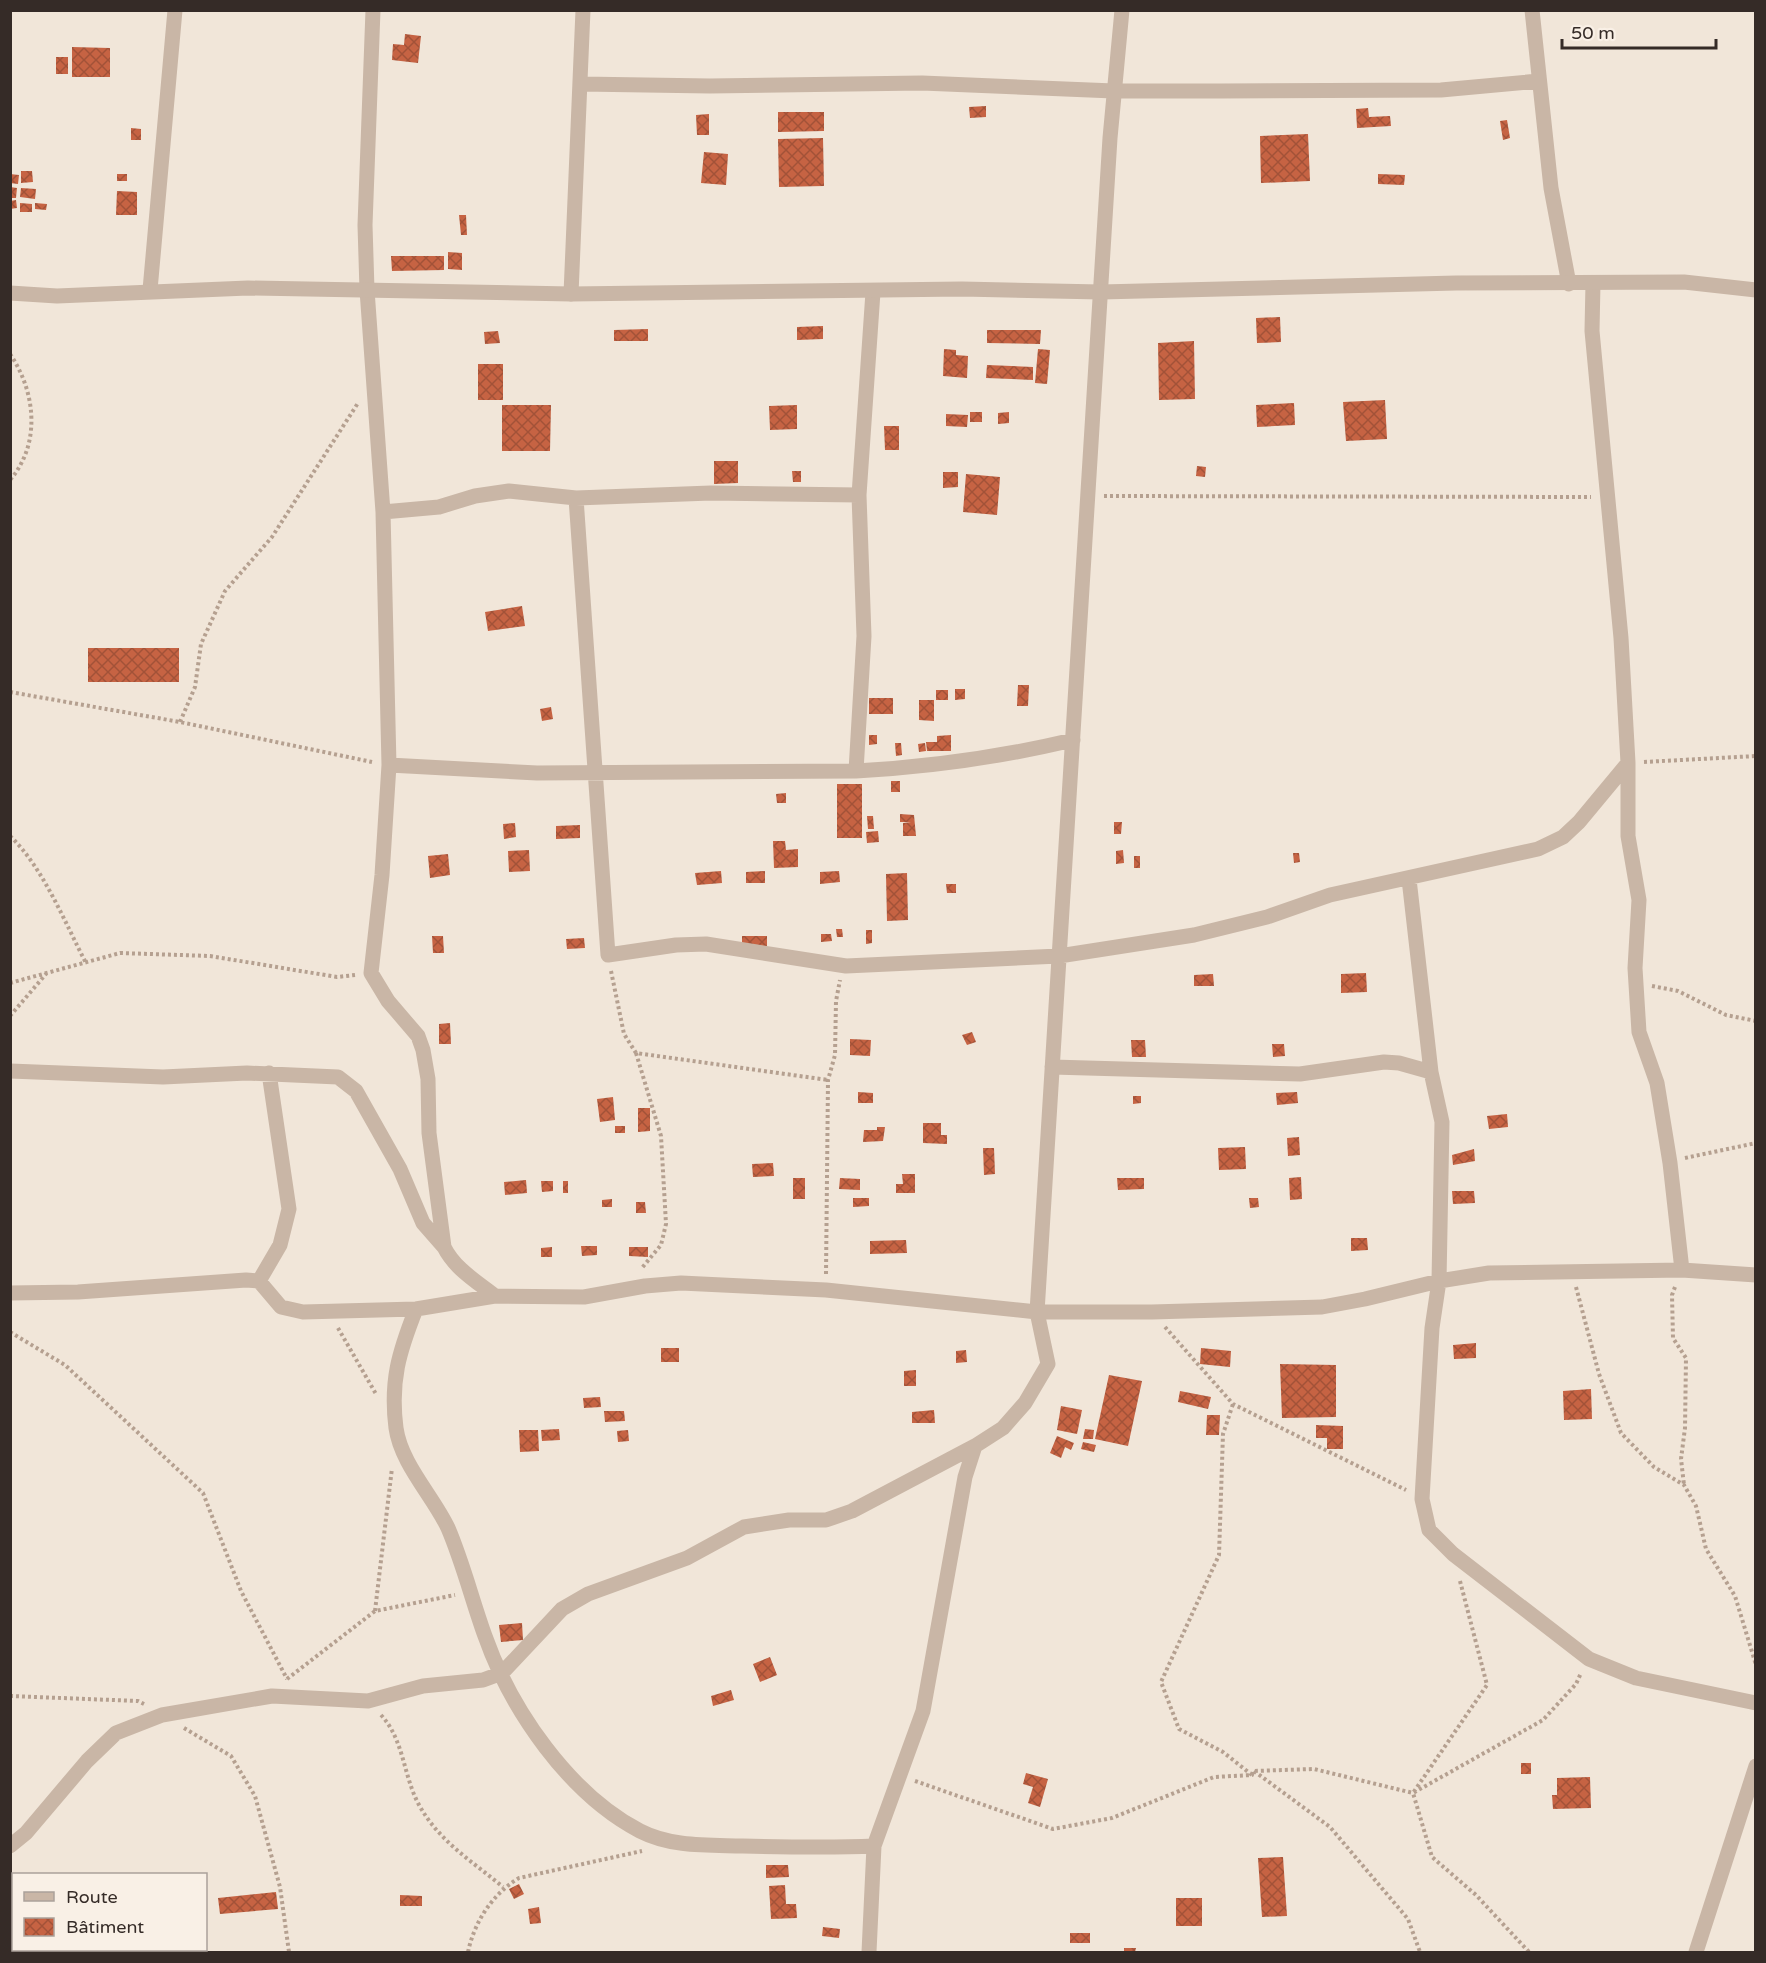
<svg xmlns="http://www.w3.org/2000/svg" width="1766" height="1963" font-family="'Varela Round',sans-serif">
<style>
.building{fill:url(#building-cross-hatch)}
.lines{fill:none;stroke-linecap:round;stroke-linejoin:round}
.path{stroke:#b5a090;stroke-width:4;stroke-dasharray:3 3;stroke-linecap:butt}
.minor{stroke:#c9b6a6;stroke-width:15}
.tertiary{stroke:#c9b6a6;stroke-width:15}
</style>
<defs>
<pattern id="building-cross-hatch" width="8" height="8" patternUnits="userSpaceOnUse" patternTransform="scale(1.5)"><rect width="8" height="8" fill="#c66343"/><path d="M0 0l8 8M0 8l8-8" fill="none" stroke="#a25238"/></pattern>
</defs>
<rect width="100%" height="100%" fill="#f1e6d9"/>
<path class="building" d="M405,34L421,36L418,63L392,60L393,44L404,45Z
M72,47L110,48V77H72Z
M56,57H68V74H56Z
M986,106V117L970,118L969,107Z
M1368,108L1369,117L1390,116L1391,126L1357,128L1356,109Z
M778,112H824V131L778,132Z
M709,114V135H697L696,115Z
M1507,120L1510,138L1503,140L1500,121Z
M131,128L141,129V140H131Z
M1308,134L1310,181L1261,183L1260,136Z
M823,138L824,186L779,187L778,139Z
M704,152L728,154L726,185L701,183Z
M21,171H32L33,182L21,183Z
M10,174L19,175L18,184L10,183Z
M117,174H127V181H117Z
M1378,174L1405,175L1404,185L1378,184Z
M10,187L17,188L16,198H10Z
M21,188L36,189L35,199L20,197Z
M117,191L137,192V215H116Z
M16,200L17,208L10,209V201Z
M20,203L32,204V212H20Z
M35,203L47,204L46,210L35,209Z
M459,215H466L467,235H461Z
M448,252L462,253V270L448,269Z
M391,256H444V270L392,271Z
M1280,317L1281,342L1257,343L1256,318Z
M823,326V339L797,340V327Z
M648,329V341H614V330Z
M987,330H1041L1040,344L987,343Z
M498,331L500,343L485,344L484,332Z
M1194,341L1195,399L1159,400L1158,343Z
M944,349L956,350V355L968,356L967,378L943,376Z
M1038,349L1050,350L1047,384L1035,383Z
M478,364H503V400H478Z
M987,365L1033,367V380L986,378Z
M1385,400L1387,439L1346,441L1343,402Z
M1294,403L1295,425L1257,427L1256,405Z
M502,405H551L550,451H502Z
M797,405V429L770,430L769,406Z
M970,412H982V422H970Z
M1009,412V423L998,424V413Z
M946,414L968,415L967,427L946,426Z
M884,426H899V450H885Z
M714,461H738V483L714,484Z
M1197,466L1206,467L1205,477L1196,476Z
M792,471H801V482H793Z
M943,472H958V487L943,488Z
M966,474L1000,477L997,515L963,512Z
M522,606L525,626L488,631L485,612Z
M88,648H179V682H88Z
M1018,685H1029L1028,706H1017Z
M955,689H965V699L955,700Z
M936,690H948V700H936Z
M869,698H893V714H869Z
M919,700H934V721L919,720Z
M551,707L553,719L542,721L540,709Z
M869,735H877V744L869,745Z
M951,735V751H927L926,742H937V736Z
M895,743H901L902,755L896,756Z
M925,743L926,751L919,752L918,744Z
M891,781H900V792H891Z
M837,784H862V838H837Z
M786,793V803H777L776,794Z
M900,814L914,815L916,836H903V823L911,822H900Z
M867,816H873L874,829H868Z
M1114,822H1122L1121,834H1114Z
M515,823L516,837L504,839L503,824Z
M580,825V838L556,839V826Z
M878,831L879,842L867,843L866,832Z
M773,841H785L786,850L798,849V867L774,868Z
M529,850L530,871L509,872L508,851Z
M1123,850L1124,863L1116,864V851Z
M1293,853H1299L1300,862L1294,863Z
M448,854L450,875L430,878L428,856Z
M1134,856H1140V868H1134Z
M721,871L722,883L697,885L695,873Z
M765,871V883H746V872Z
M839,871L840,882L820,884V872Z
M907,873L908,920L887,921L886,874Z
M946,884H956V893H947Z
M836,929H842L843,937H837Z
M866,930H872V943L866,944Z
M821,934H831L832,941L821,942Z
M432,936H443L444,953H433Z
M742,936H767V947H742Z
M584,938L585,948L567,949L566,939Z
M1366,973L1367,992L1341,993V974Z
M1213,974L1214,986H1194V975Z
M450,1023L451,1044H439V1024Z
M972,1032L976,1042L967,1045L962,1035Z
M850,1039L871,1040L870,1056L850,1055Z
M1131,1040H1145L1146,1057H1132Z
M1272,1044H1284L1285,1056L1273,1057Z
M858,1092L873,1093V1103H858Z
M1297,1092L1298,1103L1277,1105L1276,1093Z
M1133,1096H1141V1103L1133,1104Z
M613,1097L615,1120L600,1122L597,1099Z
M638,1108H650V1131L638,1132Z
M1507,1114L1508,1127L1489,1129L1487,1116Z
M923,1123H941V1135H947V1144L923,1143Z
M615,1126H625V1133H615Z
M877,1127H885L883,1141L863,1142L864,1130H877Z
M1299,1137L1300,1155L1288,1156L1287,1138Z
M1245,1147L1246,1169L1219,1170L1218,1148Z
M983,1148H994L995,1174L984,1175Z
M1474,1149L1475,1161L1453,1165L1452,1155Z
M773,1163L774,1176L753,1177L752,1164Z
M902,1174H915V1193H896V1184H903Z
M1301,1177L1302,1199L1290,1200L1289,1178Z
M793,1178H805V1199H793Z
M840,1178L860,1179V1190L839,1189Z
M1117,1178H1144V1189L1118,1190Z
M526,1180L527,1193L505,1195L504,1182Z
M541,1181H553V1191L542,1192Z
M563,1181H568V1193H563Z
M1452,1191H1474L1475,1203L1453,1204Z
M853,1198H869V1206L853,1207Z
M1249,1198H1258L1259,1207L1250,1208Z
M612,1199V1207H602V1200Z
M636,1202H645L646,1213H636Z
M1351,1238H1367L1368,1250L1351,1251Z
M906,1240L907,1253L870,1254V1241Z
M581,1246H597V1255L582,1256Z
M552,1247V1257H541V1248Z
M629,1247H648V1257L629,1256Z
M1476,1343V1358L1454,1359L1453,1345Z
M661,1348H679V1362H661Z
M1201,1348L1231,1351L1230,1367L1200,1364Z
M966,1350L967,1362L956,1363V1351Z
M1280,1364L1336,1365V1417L1282,1418Z
M916,1370V1386H904V1371Z
M1109,1375L1142,1381L1128,1446L1095,1439Z
M1591,1389L1592,1419L1564,1420L1563,1391Z
M1180,1391L1211,1397L1208,1409L1178,1402Z
M600,1397L601,1407L584,1408L583,1398Z
M1061,1406L1082,1410L1077,1434L1057,1430Z
M934,1410L935,1423H912V1412Z
M604,1411H624L625,1421L605,1422Z
M1207,1415H1220L1219,1435H1206Z
M1316,1425L1343,1426V1449H1327V1438H1316Z
M559,1429L560,1440L542,1441L541,1430Z
M1085,1429L1094,1430L1093,1439H1083Z
M519,1430H538L539,1451L520,1452Z
M628,1430L629,1441L618,1442L617,1431Z
M1057,1436L1074,1443L1071,1450L1065,1447L1061,1458L1050,1453Z
M1083,1442L1096,1445L1094,1452L1081,1449Z
M522,1623L523,1640L501,1642L499,1625Z
M770,1657L777,1675L760,1682L753,1664Z
M731,1690L734,1700L713,1706L711,1696Z
M1521,1763H1531V1774H1521Z
M1026,1773L1048,1779L1040,1807L1028,1803L1033,1787L1023,1784Z
M1590,1777L1591,1808L1553,1809L1552,1795H1557V1778Z
M1283,1857L1287,1916L1262,1917L1258,1858Z
M766,1865H788L789,1877L766,1878Z
M519,1884L524,1894L514,1899L509,1889Z
M785,1885L786,1904H796L797,1918L771,1919L769,1886Z
M276,1892L278,1909L220,1914L218,1898Z
M400,1895L422,1896V1906H400Z
M1176,1898H1202V1926H1176Z
M539,1907L541,1923L530,1924L528,1909Z
M823,1927L840,1929L839,1938L822,1936Z
M1070,1933H1090V1943H1070Z
M1124,1948H1136L1135,1952H1124Z"/>
<g class="lines">
<path class="path" d="M10,354C36,392 41,444 10,480
M1104,496L1591,497
M10,692L180,722L372,762
M180,722L195,687L201,644L225,591L272,537L358,403
M1644,762L1756,756
M10,836C43,867 65,923 86,963
M611,971L624,1034L636,1053L828,1080
M10,983L120,953L210,956L337,977L355,975
M1652,986L1678,991L1726,1015L1756,1021
M10,1016L46,974
M636,1053L661,1136L666,1224L661,1245L641,1269
M1685,1158L1756,1143
M826,1274L828,1080L835,1055L836,1001L840,980
M1576,1287L1599,1374L1621,1433L1654,1467L1684,1485L1696,1506L1706,1549L1735,1596L1756,1665
M1675,1287L1672,1295L1673,1338L1686,1358L1685,1428L1681,1459L1684,1485
M1165,1327L1233,1404L1406,1490
M338,1328L376,1394
M10,1332L65,1365L203,1493L241,1591L287,1679
M1460,1581L1487,1685L1413,1793L1432,1857L1476,1895L1529,1952
M375,1611L392,1468
M287,1679L375,1611L455,1595
M10,1696L138,1701L144,1704
M381,1715C404,1740 403,1774 418,1803C438,1841 472,1861 503,1887
M184,1728L231,1756L255,1796L280,1887L289,1952
M1254,1771L1330,1827L1408,1919L1420,1952
M1252,1775L1253,1771L1314,1769L1413,1793L1543,1720L1576,1684L1581,1673
M915,1781L1053,1829L1112,1818L1214,1777L1252,1775L1223,1752L1179,1729L1161,1682L1219,1555L1223,1434L1233,1404
M468,1952C474,1923 492,1894 519,1878L642,1851"/>
<path class="minor" d="M373,10L365,225L367,290L383,512L389,765L382,875L371,973L388,1001L418,1036L423,1050L428,1079L429,1133L444,1247C455,1269 476,1281 495,1296
M1532,10L1551,188L1569,284
M581,84L710,86L922,83L1114,91H1221L1441,90L1539,81
M1593,283L1592,331L1621,638L1628,763V836L1639,900L1635,968L1639,1032L1657,1083L1670,1163L1682,1270
M150,290L175,10
M571,294L583,10
M576,498L608,955L676,945L706,944L846,966L1059,956L1194,935L1267,917L1330,895L1538,849L1563,837L1579,822L1628,763
M383,512L439,507L475,496L509,491L576,498L711,493L859,495
M389,765L537,773L856,771C930,767 1001,757 1073,740
M856,771L864,636L859,495L873,292
M1409,879L1431,1072L1442,1122L1439,1281L1432,1328L1422,1499L1429,1530L1453,1554L1589,1659L1636,1678L1756,1703
M1052,1067L1300,1074L1384,1062L1399,1063L1431,1072
M10,1071L163,1077L247,1073L338,1077L356,1091L400,1169L423,1223L444,1247
M259,1281L280,1245L289,1209L269,1073
M10,1293L78,1292L246,1280L259,1281L281,1307L303,1312L416,1309L495,1296L584,1297L645,1286L681,1283L826,1290L1037,1312H1152L1322,1307L1365,1299L1439,1281L1489,1273L1682,1270L1756,1275
M416,1309C399,1352 390,1381 396,1428C401,1464 433,1496 448,1528C463,1563 472,1600 485,1636C511,1710 569,1794 640,1831C671,1847 707,1845 742,1846C786,1847 829,1848 874,1846
M10,1846L26,1833L87,1761L116,1733L162,1715L272,1696L368,1701L423,1686L483,1680L502,1673L562,1609L588,1594L687,1558L744,1527L789,1520H826L852,1511L975,1446
M869,1952L874,1846L923,1711L965,1477L975,1446L1003,1428L1025,1403L1048,1364L1037,1312L1110,138L1122,10
M1696,1952L1756,1766"/>
<path class="tertiary" d="M10,293L57,296L248,288L571,294L962,289L1101,292L1456,283L1684,282L1756,290"/>
</g>
<rect width="1766" height="1963" fill="none" stroke="#352b27" stroke-width="24"/>
<rect x="12" y="1873" width="195" height="78" fill="#f9f0e6" stroke="#aba19a" stroke-width="1.5"/>
<rect x="24" y="1892" width="30" height="9" fill="#c9b6a6" stroke="#aba19a" stroke-width="1.5"/>
<text x="66" y="1903" font-size="18" fill="#352b27">Route</text>
<rect x="24" y="1918" width="30" height="18" fill="url(#building-cross-hatch)" stroke="#aba19a" stroke-width="1.5"/>
<text x="66" y="1933" font-size="18" fill="#352b27">Bâtiment</text>
<path d="M1562 39v9h154v-9" fill="none" stroke="#352b27" stroke-width="3"/>
<text x="1571" y="39" font-size="18" fill="#352b27" stroke="#f9f0e6" stroke-width="4.5" paint-order="stroke">50 m</text>
</svg>
